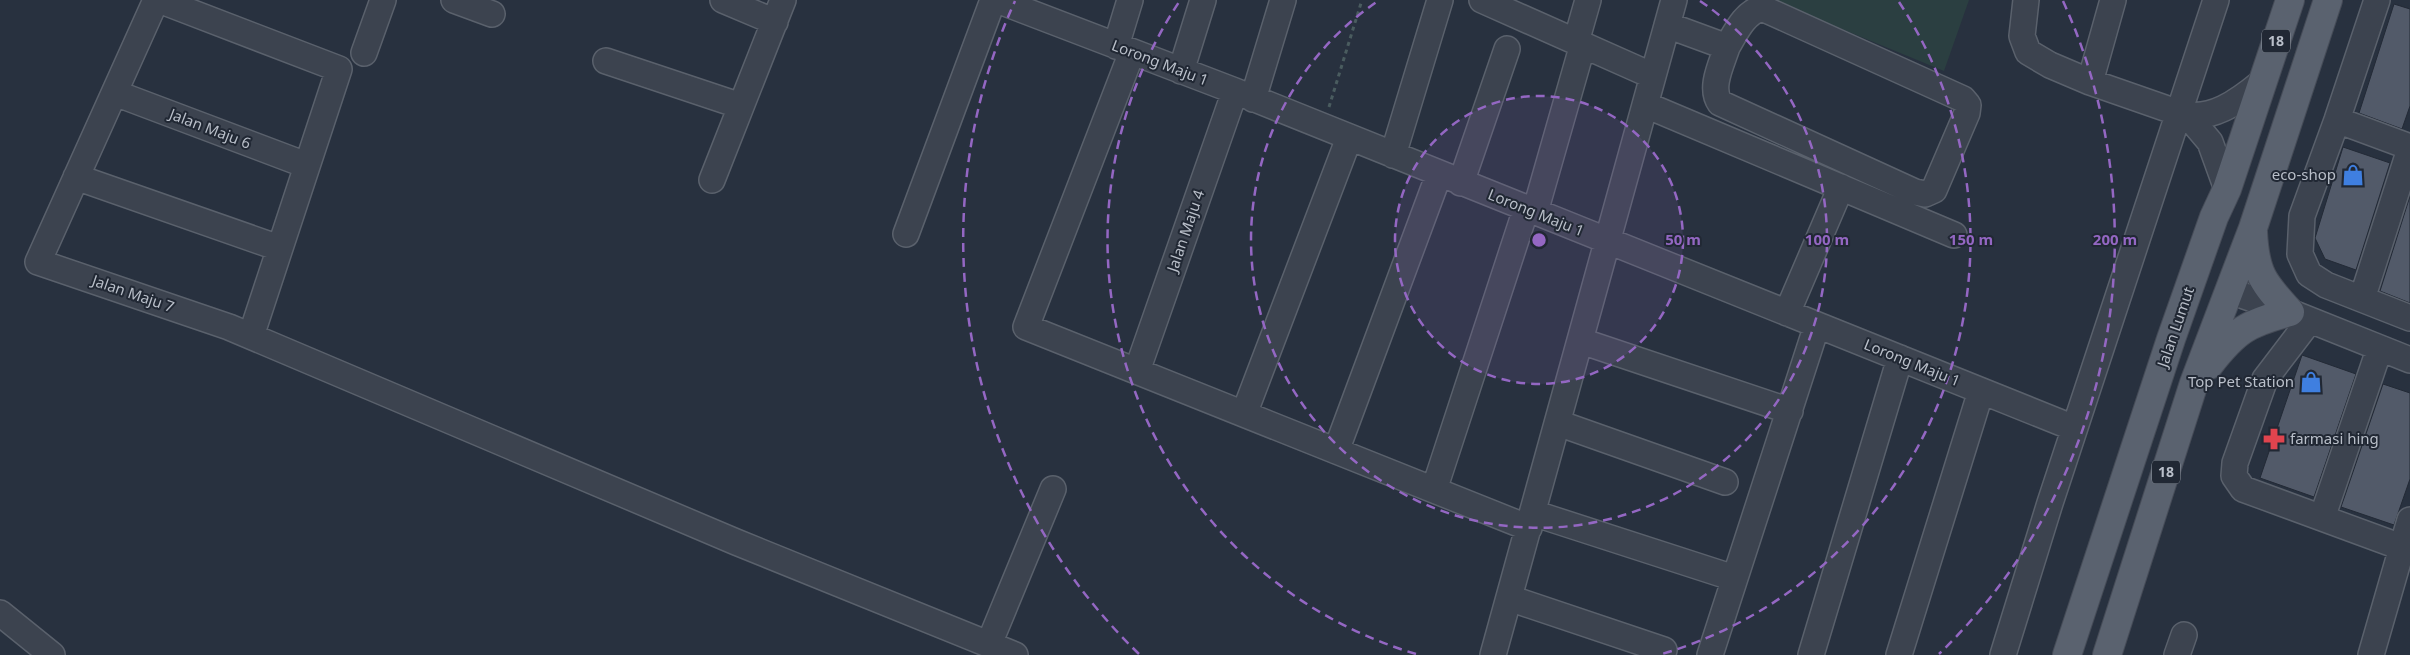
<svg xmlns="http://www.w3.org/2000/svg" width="2410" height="655" font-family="'Noto Sans',sans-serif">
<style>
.green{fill:#2b3f41}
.building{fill:#525a69;stroke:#232a36}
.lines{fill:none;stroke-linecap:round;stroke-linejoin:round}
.minor-casing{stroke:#5a616c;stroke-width:28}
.major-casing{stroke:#464c58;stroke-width:30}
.path{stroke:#4a5c5f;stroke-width:3;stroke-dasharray:4 4;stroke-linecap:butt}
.minor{stroke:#3c434f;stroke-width:25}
.major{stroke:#5a626f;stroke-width:28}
.ring{fill:none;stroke:#9467c3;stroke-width:2.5;stroke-dasharray:9 6}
.labels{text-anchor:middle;stroke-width:4;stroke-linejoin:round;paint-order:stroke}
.shield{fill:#212834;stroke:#8b929c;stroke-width:1}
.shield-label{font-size:14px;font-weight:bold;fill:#b9bfc9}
.street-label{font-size:15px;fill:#b9bfc9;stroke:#212834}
.poi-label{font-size:15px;fill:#b9bfc9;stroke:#212834;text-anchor:end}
.centre{fill:#9467c3;stroke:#212834;stroke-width:2.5}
.ring-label{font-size:15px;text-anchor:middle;font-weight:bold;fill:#9467c3;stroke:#212834;stroke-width:4;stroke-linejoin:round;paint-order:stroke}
</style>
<rect width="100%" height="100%" fill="#28313f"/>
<path class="green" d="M1771,0H1969L1944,71Z"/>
<path class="building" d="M2394,4L2410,9V106L2402,129L2359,113Z
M2343,147L2390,163L2356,270L2325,259L2315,238Z
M2410,196V303L2380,291Z
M2302,355L2356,374L2314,497L2260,478Z
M2383,384L2410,393V479L2394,525L2341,507Z"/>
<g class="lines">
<g class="minor-casing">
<path id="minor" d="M156,0L38,262L229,327L736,542L1015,655
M159,0L339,69L251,336
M454,0L492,14
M723,0L775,22
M997,0L1235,91L2074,428
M1482,0L1653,76
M2026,0L2022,36L2028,52L2050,65L2090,82L2179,113C2210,123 2239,101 2262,82
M2377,0L2337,120L2302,216L2300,254L2309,274L2326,285L2410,318
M1667,25L1727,47C1722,63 1709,88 1720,103L1915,192L1925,194L1934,190L1967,113L1968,105L1963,99L1762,8C1744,13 1736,32 1727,47
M1576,42L1588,0
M1116,46L1130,0
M1132,52L1026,327L1529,528
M364,53L383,0
M606,61L741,106
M1181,71L1203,0
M2090,82L2113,0
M115,93L306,165
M1253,99L1283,0
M1646,105L1954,235
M2188,116L2210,142L2227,189
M2337,120L2410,147
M1393,155L1440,0
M76,177L279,248
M712,180L783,0
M1461,183L1507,49
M1535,212L1583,44
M906,234L993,0
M2230,291L2290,312L2410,360
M2362,299L2410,149
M1787,313L1841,187
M2310,320L2265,379L2235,463L2234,476L2243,489L2401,547
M1581,341L1790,411
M1137,371L1235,91
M1244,414L1349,138
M1558,423L1725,482
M1336,451L1439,174
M1434,490L1526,209
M1533,513L1734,578
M2322,518L2379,350
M1509,598L1664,650
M0,613L52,655
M989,644L1053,489
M1493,655L1674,0
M1710,655L1817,325
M1811,655L1900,358
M1899,655L1981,391
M2003,655L2050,503L2216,0
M2177,655L2184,635
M2371,655L2410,520"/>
</g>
<g class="major-casing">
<path id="major" d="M2209,365C2236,330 2248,323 2290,312C2263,283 2255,273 2253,232
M2067,655L2171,339L2214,217L2227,189L2290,0
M2107,655L2194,383L2253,228L2328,0"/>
</g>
<path class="path" d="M1329,107L1362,0"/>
<use href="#minor" class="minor"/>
<use href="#major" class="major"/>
</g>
<circle cx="1539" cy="240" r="144" fill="#9467c3" fill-opacity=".12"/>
<g class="ring">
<circle cx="1539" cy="240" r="144"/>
<path d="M1700 1A288 288 0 1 1 1378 1"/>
<path d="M1416 654A432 432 0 0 1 1179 2M1899 2A432 432 0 0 1 1662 654"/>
<path d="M1139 654A576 576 0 0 1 1015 1M2063 1A576 576 0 0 1 1939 654"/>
</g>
<defs>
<g id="shop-bare" transform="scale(1.725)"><path d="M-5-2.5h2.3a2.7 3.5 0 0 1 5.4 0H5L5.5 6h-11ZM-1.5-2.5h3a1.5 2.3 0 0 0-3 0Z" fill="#3f7fe0" stroke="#212834" stroke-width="2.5" paint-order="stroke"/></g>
<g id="pharmacy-bare" transform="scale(1.725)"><path d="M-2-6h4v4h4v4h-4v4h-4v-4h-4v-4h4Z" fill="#e0444e" stroke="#212834" stroke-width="2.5" paint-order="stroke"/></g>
</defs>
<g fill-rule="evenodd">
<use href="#shop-bare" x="2353" y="175"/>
<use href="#shop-bare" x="2311" y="382"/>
<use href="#pharmacy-bare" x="2274" y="439"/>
</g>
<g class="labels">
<g class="shield">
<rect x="2262" y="29.5" width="28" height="23" rx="4"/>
<rect x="2152" y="460.5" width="28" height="23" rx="4"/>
</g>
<g class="shield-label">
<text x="2276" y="46">18</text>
<text x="2166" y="477">18</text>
</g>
<g class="street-label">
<text transform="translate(1160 63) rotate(21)" y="5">Lorong Maju 1</text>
<text transform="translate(210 129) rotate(21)" y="5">Jalan Maju 6</text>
<text transform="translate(1536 213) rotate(22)" y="5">Lorong Maju 1</text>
<text transform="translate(1186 231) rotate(-71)" y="5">Jalan Maju 4</text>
<text transform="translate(133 294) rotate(19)" y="5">Jalan Maju 7</text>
<text transform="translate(2176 327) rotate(-71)" y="5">Jalan Lumut</text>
<text transform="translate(1912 363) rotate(22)" y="5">Lorong Maju 1</text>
</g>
<g class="poi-label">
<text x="2336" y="180">eco-shop</text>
<text x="2294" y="387">Top Pet Station</text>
<text x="2290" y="444" text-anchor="start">farmasi hing</text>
</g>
</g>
<circle cx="1539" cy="240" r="8" class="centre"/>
<g class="ring-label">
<text x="1683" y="245">50 m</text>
<text x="1827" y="245">100 m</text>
<text x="1971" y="245">150 m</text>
<text x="2115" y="245">200 m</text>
</g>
</svg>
